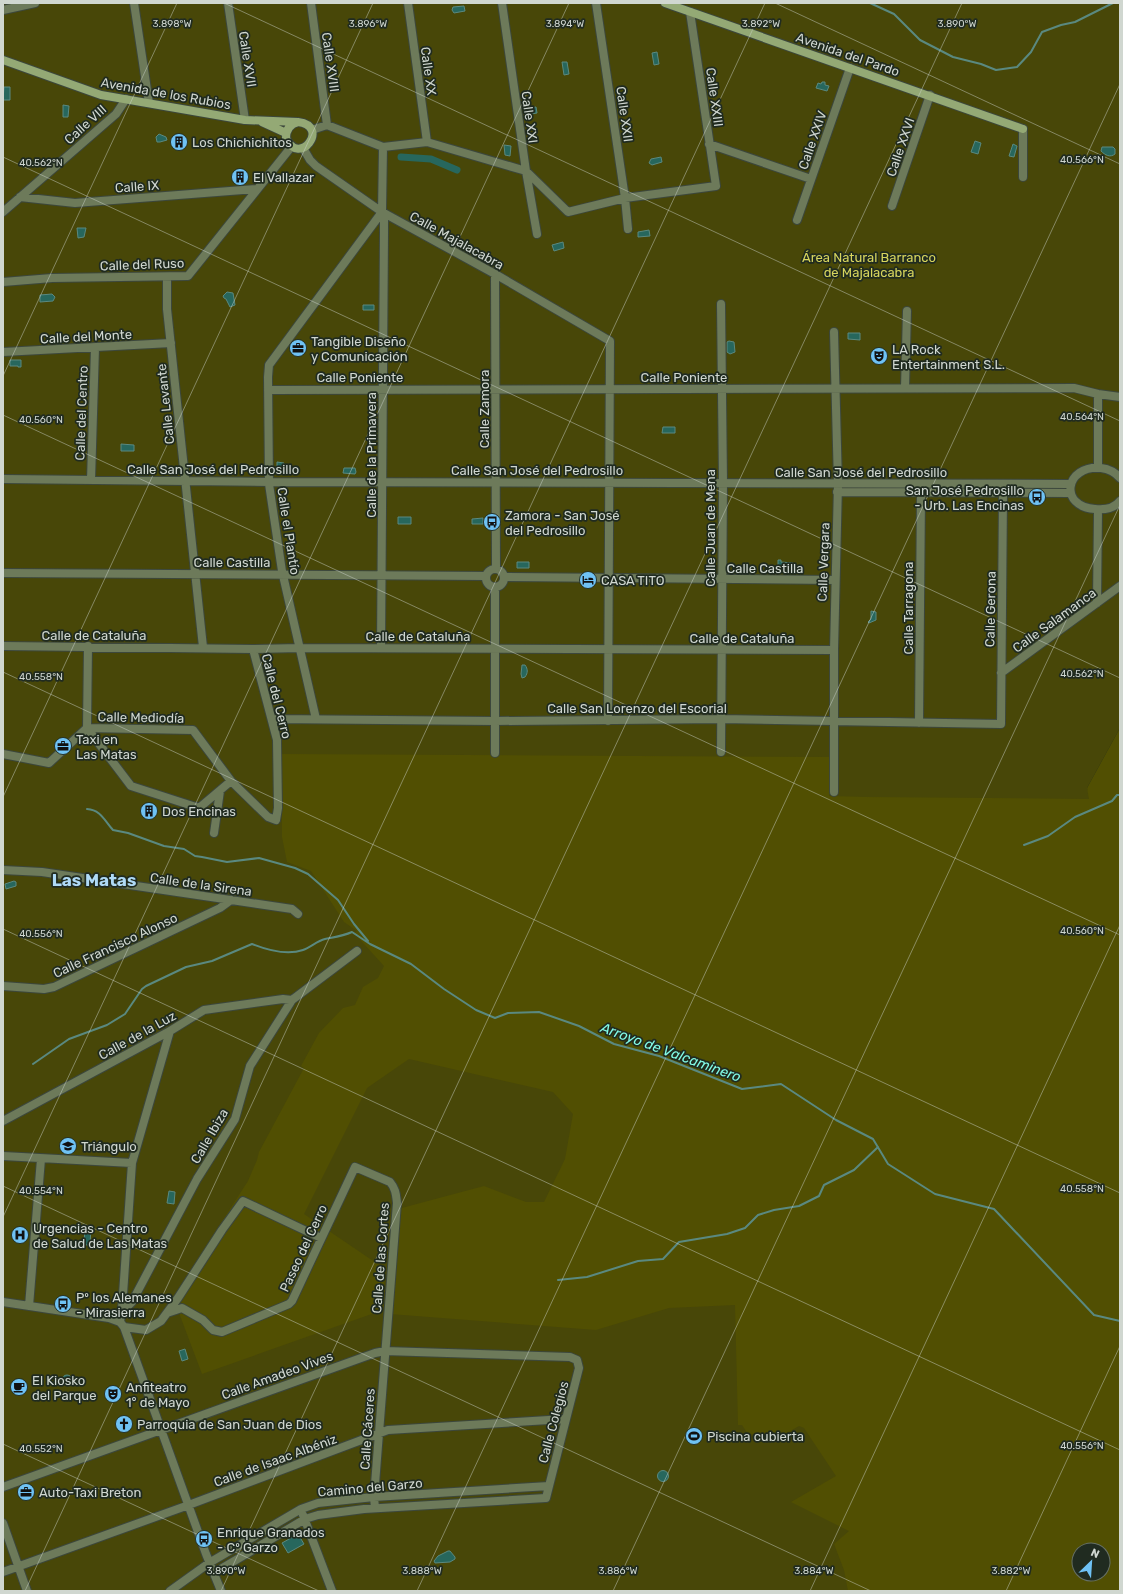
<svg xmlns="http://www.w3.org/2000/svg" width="1123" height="1594" font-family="Rubik,sans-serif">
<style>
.green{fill:#484708;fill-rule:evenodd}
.forest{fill:#514f02;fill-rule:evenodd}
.water{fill:#27675d;stroke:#5a8980}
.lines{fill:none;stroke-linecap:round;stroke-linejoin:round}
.stream{stroke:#5a8980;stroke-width:2}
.canal{stroke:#27675d;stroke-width:7}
.street-casing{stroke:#3c473c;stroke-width:10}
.secondary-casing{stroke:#3c473c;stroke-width:10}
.street{stroke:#6d7a5a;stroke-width:8}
.secondary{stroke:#94a975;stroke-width:8}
.ticks{fill:none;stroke:#d0d7d0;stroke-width:1;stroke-opacity:0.45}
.labels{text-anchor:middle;stroke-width:3.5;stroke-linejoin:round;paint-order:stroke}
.street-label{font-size:13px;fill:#d0d7d0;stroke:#202b20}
.poi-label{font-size:13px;fill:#d0d7d0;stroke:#202b20;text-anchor:start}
.park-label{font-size:13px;fill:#d7d55d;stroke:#202b20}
.water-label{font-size:14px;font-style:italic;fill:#83fbe7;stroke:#202b20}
.district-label{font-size:17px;font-weight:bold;fill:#afdaf6;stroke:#202b20}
.ticks-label{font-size:10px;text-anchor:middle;fill:#d0d7d0;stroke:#202b20;stroke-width:3.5;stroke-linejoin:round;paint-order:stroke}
</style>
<rect width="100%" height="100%" fill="#202b20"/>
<path class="green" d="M3,3H1120V728L1087,788L1120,870V1591H3ZM1079,1550H1103V1574H1079Z"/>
<path class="forest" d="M1120,728V1591H848L844,1570L834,1544L849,1531L791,1502L836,1476L804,1428L799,1426L785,1434H748L742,1425H738L735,1305L669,1308L596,1330L390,1314L398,1209L484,1186L526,1202H544L565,1159L573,1114L553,1092L409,1059L367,1088L304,1214L385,1269L383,1310L202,1374L173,1297L248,1181L257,1160L259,1152L304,1068L301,1066L319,1033L343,1008L355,1005L363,987L378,978L384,966L354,933L357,931L344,922L311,871L287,862L282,837V754L829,757V796L867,797L1089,799L1087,788ZM1079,1550H1103V1574H1079Z"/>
<path class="water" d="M464,6L465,11L454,13L452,10L453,7Z
M657,52L659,64L654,65L652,53Z
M562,62H567L569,74L564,75Z
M822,82H825V85L829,86L827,91L816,88L818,83L821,84Z
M4,87H10V100H3Z
M63,105L69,106L68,117H63Z
M536,107L537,113L525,115L524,109Z
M159,134L166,137L167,140L160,142H157L156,137Z
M975,141L981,143L978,154L971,152Z
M1013,144L1017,146L1014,157L1009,156Z
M504,145L511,146L510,156L505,155Z
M1102,147H1113L1115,149V154C1110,158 1105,155 1101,151Z
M661,157L662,162L652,165L649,163L651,159Z
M77,228H86L84,237L78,238Z
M649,230L650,236L638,237V232Z
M563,242L564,248L554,251L552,245Z
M227,292L233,293L235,305L230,307L226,299L224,298L223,296Z
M52,294L55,297L53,301L40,302V295Z
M363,305H374V310H363Z
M848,333H860V340L848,339Z
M729,341L734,342L735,352L730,354L727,352V342Z
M10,360H21V367H18V366H10Z
M663,427H675V433H662Z
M121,444L134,445V451H121Z
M277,462L284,463L283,466V474H277Z
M344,468H355L356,472L355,474L343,473Z
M398,517H411V524H398Z
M483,518V524H472V519Z
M778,560H781V562L793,563L792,568L778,567Z
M517,562H529V568H517Z
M871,611L876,612V620L869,623L868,622L871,619Z
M522,665H525C528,669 528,673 525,677L522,678L521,674Z
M14,881L16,882V886L6,889L5,884Z
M169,1191L175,1192L174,1204L167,1203Z
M85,1228H91L90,1244H88V1246L84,1243Z
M185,1349L188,1359L182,1361L179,1351Z
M62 1380a5 5 0 1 1 10 0a5 5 0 1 1-10 0Z
M657.5 1476a5.5 5.5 0 1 1 11 0a5.5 5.5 0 1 1-11 0Z
M298,1534L304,1544L288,1553L282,1543Z
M448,1551H450L455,1557V1559L450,1562L435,1563L434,1561L438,1556Z"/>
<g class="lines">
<path class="stream" d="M870,3L894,14L920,40L953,57L981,64L996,70L1017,67L1031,52L1042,32L1061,25L1075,22L1113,3
M87,809C101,810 104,820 113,830L128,833L164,846L184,849L195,856L202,857L227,862L259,858L295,868L308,874L338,900L354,924L368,941
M1024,845L1048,836L1075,817L1112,801L1117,795H1120
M33,1064L69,1039L107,1025L125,1014L142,989L146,986L186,967L212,961L252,944C267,950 286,956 303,950C311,947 317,941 325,939C335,937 343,936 352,932L370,944L411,964L444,989L476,1010L495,1018L508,1013L539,1012L579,1026L614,1044L659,1056L742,1089L781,1084L836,1120L873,1139L888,1164L935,1194L994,1209L1094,1315L1120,1321
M558,1280L587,1277L638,1261L663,1259L679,1242L727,1234L745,1228L758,1215L774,1210L799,1206L819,1196L824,1185L854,1170L878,1147"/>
<path class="canal" d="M401,157L431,159L457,170"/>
<g class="street-casing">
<path id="street" d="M134,3L149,103
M228,3L245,120
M311,3L327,125
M408,3L427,142
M502,3L526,171L537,234
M596,3L625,198L628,229
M3,10L35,3
M312,130L327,125L383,147L427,142L526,171L568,212L625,198L716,186L690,12
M709,144L811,179
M303,148L310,160L316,166L382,212L495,274L610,341L608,721
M1023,177V129
M20,197L75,203L256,189
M892,206L930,95
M3,212L116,114L126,99
M797,220L850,68
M495,274L496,569
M167,277V309L203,647
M3,282L52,278L188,276L292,146
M721,304L723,483L721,752
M3,352L171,343
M905,388L907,311
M268,390L1074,388L1098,394L1120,397
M1098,468V394
M1120,478C1115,472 1109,469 1101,468C1064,465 1059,507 1095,509C1105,510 1114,509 1120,501
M3,479L268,482L1071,484
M91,480L95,348
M837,492L1071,493
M486 578a9 9 0 1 1 18 0a9 9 0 1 1-18 0Z
M3,573L486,576
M504,577L835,580
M495,587V753
M1097,603L1098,510
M3,646L253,649L300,648L834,650
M381,648L384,232V218L386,215
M1001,673L1120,586
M273,719L495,721L721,719L1001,724L1003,494
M316,719L282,571L269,484L268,377L269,365L382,212L383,147
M919,723L921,493
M87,728L131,786L199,808L231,781
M87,728L88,646
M3,754L49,763L87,728L193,730L231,781L268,817L276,820L278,808L277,740L253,649
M834,792V650L838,484L834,332
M214,833L220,791
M3,870L42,872L292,909L298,914
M3,986L44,989L54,987L220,908L231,900
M3,1121L170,1031L204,1010L283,999L292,1000
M3,1156L132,1163
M3,1302L109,1318L120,1322L124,1327L206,1554L221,1591
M29,1306L41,1159
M122,1309L126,1308L132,1302L197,1179L235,1119L250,1066L292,1000L357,951
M167,1313L182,1308L203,1320L213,1330L222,1332L289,1304L292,1301L355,1167L390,1182C396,1189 396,1195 397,1203L374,1497L375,1508
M120,1322L122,1309L132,1163L170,1031
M124,1327L146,1330L161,1321L178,1298L222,1230L243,1201L321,1238
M3,1487L375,1353L385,1351L570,1357L577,1360L579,1368L546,1498L364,1509L318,1515L305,1519L214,1573
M303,1515L332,1591
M3,1523L27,1591
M3,1572L186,1506L388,1430L565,1419
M170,1591L209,1563L301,1509L318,1503L374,1497L549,1486"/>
</g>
<g class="secondary-casing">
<path id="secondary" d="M665,3L1023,129
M3,60L101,95L245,120L298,122C331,126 299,168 286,138C286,129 290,124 298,122
M262,122L286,133"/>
</g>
<use href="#street" class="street"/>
<use href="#secondary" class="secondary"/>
</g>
<path class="ticks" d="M224,3L1120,421M775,3L1120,164M3,157L1120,678M3,376L177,3M3,415L1120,935M3,672L1120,1193M3,797L373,3M3,929L1120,1450M3,1186L871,1591M3,1217L569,3M3,1444L319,1591M25,1591L765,3M221,1591L962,3M417,1591L1120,84M613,1591L1120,505M810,1591L1120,925M1006,1591L1120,1346"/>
<defs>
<g id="building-disc" transform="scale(0.9)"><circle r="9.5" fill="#6fc2f4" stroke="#202b20"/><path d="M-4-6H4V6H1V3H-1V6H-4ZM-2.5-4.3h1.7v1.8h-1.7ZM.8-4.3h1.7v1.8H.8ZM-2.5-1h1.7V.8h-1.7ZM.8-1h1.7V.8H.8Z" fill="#111"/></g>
<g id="office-disc" transform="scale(0.9)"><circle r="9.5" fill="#6fc2f4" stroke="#202b20"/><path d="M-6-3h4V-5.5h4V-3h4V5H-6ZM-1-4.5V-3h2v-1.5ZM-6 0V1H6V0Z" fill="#111"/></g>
<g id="theatre-disc" transform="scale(0.9)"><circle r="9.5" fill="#6fc2f4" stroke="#202b20"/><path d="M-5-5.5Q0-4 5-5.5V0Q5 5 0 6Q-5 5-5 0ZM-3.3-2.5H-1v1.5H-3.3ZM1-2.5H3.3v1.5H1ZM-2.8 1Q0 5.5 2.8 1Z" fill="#111"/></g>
<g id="bus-disc" transform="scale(0.9)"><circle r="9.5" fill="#6fc2f4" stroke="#202b20"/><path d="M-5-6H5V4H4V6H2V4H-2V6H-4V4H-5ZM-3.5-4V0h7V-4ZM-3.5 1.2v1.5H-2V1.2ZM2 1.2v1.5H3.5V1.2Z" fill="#111"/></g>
<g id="hotel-disc" transform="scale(0.9)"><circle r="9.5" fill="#6fc2f4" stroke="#202b20"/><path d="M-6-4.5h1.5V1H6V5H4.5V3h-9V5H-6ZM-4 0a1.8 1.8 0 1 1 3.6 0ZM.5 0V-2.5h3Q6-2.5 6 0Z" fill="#111"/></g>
<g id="school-disc" transform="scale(0.9)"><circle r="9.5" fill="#6fc2f4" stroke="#202b20"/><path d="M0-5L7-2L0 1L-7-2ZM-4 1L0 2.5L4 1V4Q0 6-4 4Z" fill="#111"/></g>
<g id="hospital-disc" transform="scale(0.9)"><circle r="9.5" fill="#6fc2f4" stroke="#202b20"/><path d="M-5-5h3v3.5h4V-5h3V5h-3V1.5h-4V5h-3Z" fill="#111"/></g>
<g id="cafe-disc" transform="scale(0.9)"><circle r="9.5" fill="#6fc2f4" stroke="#202b20"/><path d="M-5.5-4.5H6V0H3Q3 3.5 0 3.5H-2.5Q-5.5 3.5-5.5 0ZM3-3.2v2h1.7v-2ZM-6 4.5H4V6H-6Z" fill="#111"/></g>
<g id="church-disc" transform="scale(0.9)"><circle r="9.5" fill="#6fc2f4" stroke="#202b20"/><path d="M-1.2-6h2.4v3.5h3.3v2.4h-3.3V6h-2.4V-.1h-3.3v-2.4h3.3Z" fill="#111"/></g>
<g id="stadium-disc" transform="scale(0.9)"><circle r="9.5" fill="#6fc2f4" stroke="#202b20"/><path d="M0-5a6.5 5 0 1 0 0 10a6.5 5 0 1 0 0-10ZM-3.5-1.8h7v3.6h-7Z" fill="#111"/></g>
</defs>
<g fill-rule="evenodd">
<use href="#building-disc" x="179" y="142"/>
<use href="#building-disc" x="240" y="177"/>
<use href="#office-disc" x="298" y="348"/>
<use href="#theatre-disc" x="879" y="356"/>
<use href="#bus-disc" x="1037" y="497"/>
<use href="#bus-disc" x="492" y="522"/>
<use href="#hotel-disc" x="588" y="580"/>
<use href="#office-disc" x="63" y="746"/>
<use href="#building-disc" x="149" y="811"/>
<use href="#school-disc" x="68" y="1146"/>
<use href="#hospital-disc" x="20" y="1235"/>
<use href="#bus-disc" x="63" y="1304"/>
<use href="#cafe-disc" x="19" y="1387"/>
<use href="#theatre-disc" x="113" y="1394"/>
<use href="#church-disc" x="124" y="1424"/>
<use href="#stadium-disc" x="694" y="1436"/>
<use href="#office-disc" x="26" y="1492"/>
<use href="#bus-disc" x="204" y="1539"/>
</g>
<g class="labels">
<g class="street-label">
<text transform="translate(848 54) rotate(19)" y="5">Avenida del Pardo</text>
<text transform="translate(248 59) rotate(81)" y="5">Calle XVII</text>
<text transform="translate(331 62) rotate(82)" y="5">Calle XVIII</text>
<text transform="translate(429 71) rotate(82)" y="5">Calle XX</text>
<text transform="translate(166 93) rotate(10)" y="5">Avenida de los Rubios</text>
<text transform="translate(715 97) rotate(82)" y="5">Calle XXIII</text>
<text transform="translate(625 114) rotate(82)" y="5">Calle XXII</text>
<text transform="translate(530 117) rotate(82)" y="5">Calle XXI</text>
<text transform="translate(85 124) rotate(-42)" y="5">Calle VIII</text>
<text transform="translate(812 140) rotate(-71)" y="5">Calle XXIV</text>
<text transform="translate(900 147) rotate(-71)" y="5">Calle XXVI</text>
<text transform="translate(137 186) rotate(-4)" y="5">Calle IX</text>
<text transform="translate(457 240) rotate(29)" y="5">Calle Majalacabra</text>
<text transform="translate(142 264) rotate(-2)" y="5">Calle del Ruso</text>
<text transform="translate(86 336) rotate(-3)" y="5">Calle del Monte</text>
<text x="360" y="382">Calle Poniente</text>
<text x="684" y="382">Calle Poniente</text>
<text transform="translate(165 404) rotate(-96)" y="5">Calle Levante</text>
<text transform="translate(484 409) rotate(-90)" y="5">Calle Zamora</text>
<text transform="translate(81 413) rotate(-88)" y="5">Calle del Centro</text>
<text transform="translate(371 455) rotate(-90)" y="5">Calle de la Primavera</text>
<text x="213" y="474">Calle San José del Pedrosillo</text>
<text x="537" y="475">Calle San José del Pedrosillo</text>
<text x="861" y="477">Calle San José del Pedrosillo</text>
<text transform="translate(710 528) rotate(-90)" y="5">Calle Juan de Mena</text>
<text transform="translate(289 531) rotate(81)" y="5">Calle el Plantío</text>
<text x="232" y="567">Calle Castilla</text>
<text transform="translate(823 562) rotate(-88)" y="5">Calle Vergara</text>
<text x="765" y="573">Calle Castilla</text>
<text transform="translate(908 608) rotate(-90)" y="5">Calle Tarragona</text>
<text transform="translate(990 609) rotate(-89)" y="5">Calle Gerona</text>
<text transform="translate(1054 620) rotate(-36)" y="5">Calle Salamanca</text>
<text x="94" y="640">Calle de Cataluña</text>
<text x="418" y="641">Calle de Cataluña</text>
<text x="742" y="643">Calle de Cataluña</text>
<text transform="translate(277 696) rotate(76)" y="5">Calle del Cerro</text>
<text x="637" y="713">Calle San Lorenzo del Escorial</text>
<text transform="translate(141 717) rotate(1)" y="5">Calle Mediodía</text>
<text transform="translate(201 884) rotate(8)" y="5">Calle de la Sirena</text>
<text transform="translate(115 945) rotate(-25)" y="5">Calle Francisco Alonso</text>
<text transform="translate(137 1035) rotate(-29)" y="5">Calle de la Luz</text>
<text transform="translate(209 1136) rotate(-60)" y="5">Calle Ibiza</text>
<text transform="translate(303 1248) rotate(-65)" y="5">Paseo del Cerro</text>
<text transform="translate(380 1258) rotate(-86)" y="5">Calle de las Cortes</text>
<text transform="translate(277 1375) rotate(-20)" y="5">Calle Amadeo Vives</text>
<text transform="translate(553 1422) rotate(-75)" y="5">Calle Colegios</text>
<text transform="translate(367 1429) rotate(-86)" y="5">Calle Cáceres</text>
<text transform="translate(275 1460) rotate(-20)" y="5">Calle de Isaac Albéniz</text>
<text transform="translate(370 1487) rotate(-5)" y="5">Camino del Garzo</text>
</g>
<g class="poi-label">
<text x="192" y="147">Los Chichichitos</text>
<text x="253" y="182">El Vallazar</text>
<text x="311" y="346">Tangible Diseño<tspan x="311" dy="15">y Comunicación</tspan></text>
<text x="892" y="354">LA Rock<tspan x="892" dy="15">Entertainment S.L.</tspan></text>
<text x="1024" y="495" text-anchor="end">San José Pedrosillo<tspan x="1024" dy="15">- Urb. Las Encinas</tspan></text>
<text x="505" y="520">Zamora - San José<tspan x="505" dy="15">del Pedrosillo</tspan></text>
<text x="601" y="585">CASA TITO</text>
<text x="76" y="744">Taxi en<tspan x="76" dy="15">Las Matas</tspan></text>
<text x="162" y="816">Dos Encinas</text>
<text x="81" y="1151">Triángulo</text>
<text x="33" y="1233">Urgencias - Centro<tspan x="33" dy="15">de Salud de Las Matas</tspan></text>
<text x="76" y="1302">Pº los Alemanes<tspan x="76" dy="15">- Mirasierra</tspan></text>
<text x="32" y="1385">El Kiosko<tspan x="32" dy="15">del Parque</tspan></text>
<text x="126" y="1392">Anfiteatro<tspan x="126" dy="15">1° de Mayo</tspan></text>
<text x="137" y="1429">Parroquia de San Juan de Dios</text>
<text x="707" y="1441">Piscina cubierta</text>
<text x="39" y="1497">Auto-Taxi Breton</text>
<text x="217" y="1537">Enrique Granados<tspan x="217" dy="15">- Cº Garzo</tspan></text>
</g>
<g class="park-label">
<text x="869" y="262">Área Natural Barranco<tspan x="869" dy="15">de Majalacabra</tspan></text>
</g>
<g class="water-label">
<text transform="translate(671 1052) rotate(20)" y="5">Arroyo de Valcaminero</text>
</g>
<g class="district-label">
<text x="94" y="886">Las Matas</text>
</g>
</g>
<g class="ticks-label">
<text x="172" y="27">3.898°W</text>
<text x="368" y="27">3.896°W</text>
<text x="565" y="27">3.894°W</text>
<text x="761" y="27">3.892°W</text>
<text x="957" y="27">3.890°W</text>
<text x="1082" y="163">40.566°N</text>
<text x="41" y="166">40.562°N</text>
<text x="1082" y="420">40.564°N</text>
<text x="41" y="423">40.560°N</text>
<text x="1082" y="677">40.562°N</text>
<text x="41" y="680">40.558°N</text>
<text x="1082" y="934">40.560°N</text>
<text x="41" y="937">40.556°N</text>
<text x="1082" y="1192">40.558°N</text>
<text x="41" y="1194">40.554°N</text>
<text x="1082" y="1449">40.556°N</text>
<text x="41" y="1452">40.552°N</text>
<text x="226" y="1574">3.890°W</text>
<text x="422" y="1574">3.888°W</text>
<text x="618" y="1574">3.886°W</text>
<text x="814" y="1574">3.884°W</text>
<text x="1011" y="1574">3.882°W</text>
</g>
<rect width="1123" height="1594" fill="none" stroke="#d0d7d0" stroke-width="8"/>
<g transform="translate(1091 1562) rotate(25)"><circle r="19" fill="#202b20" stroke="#667066"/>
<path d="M0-3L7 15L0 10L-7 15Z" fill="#6fc2f4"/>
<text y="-6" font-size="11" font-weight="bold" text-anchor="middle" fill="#d0d7d0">N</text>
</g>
</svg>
